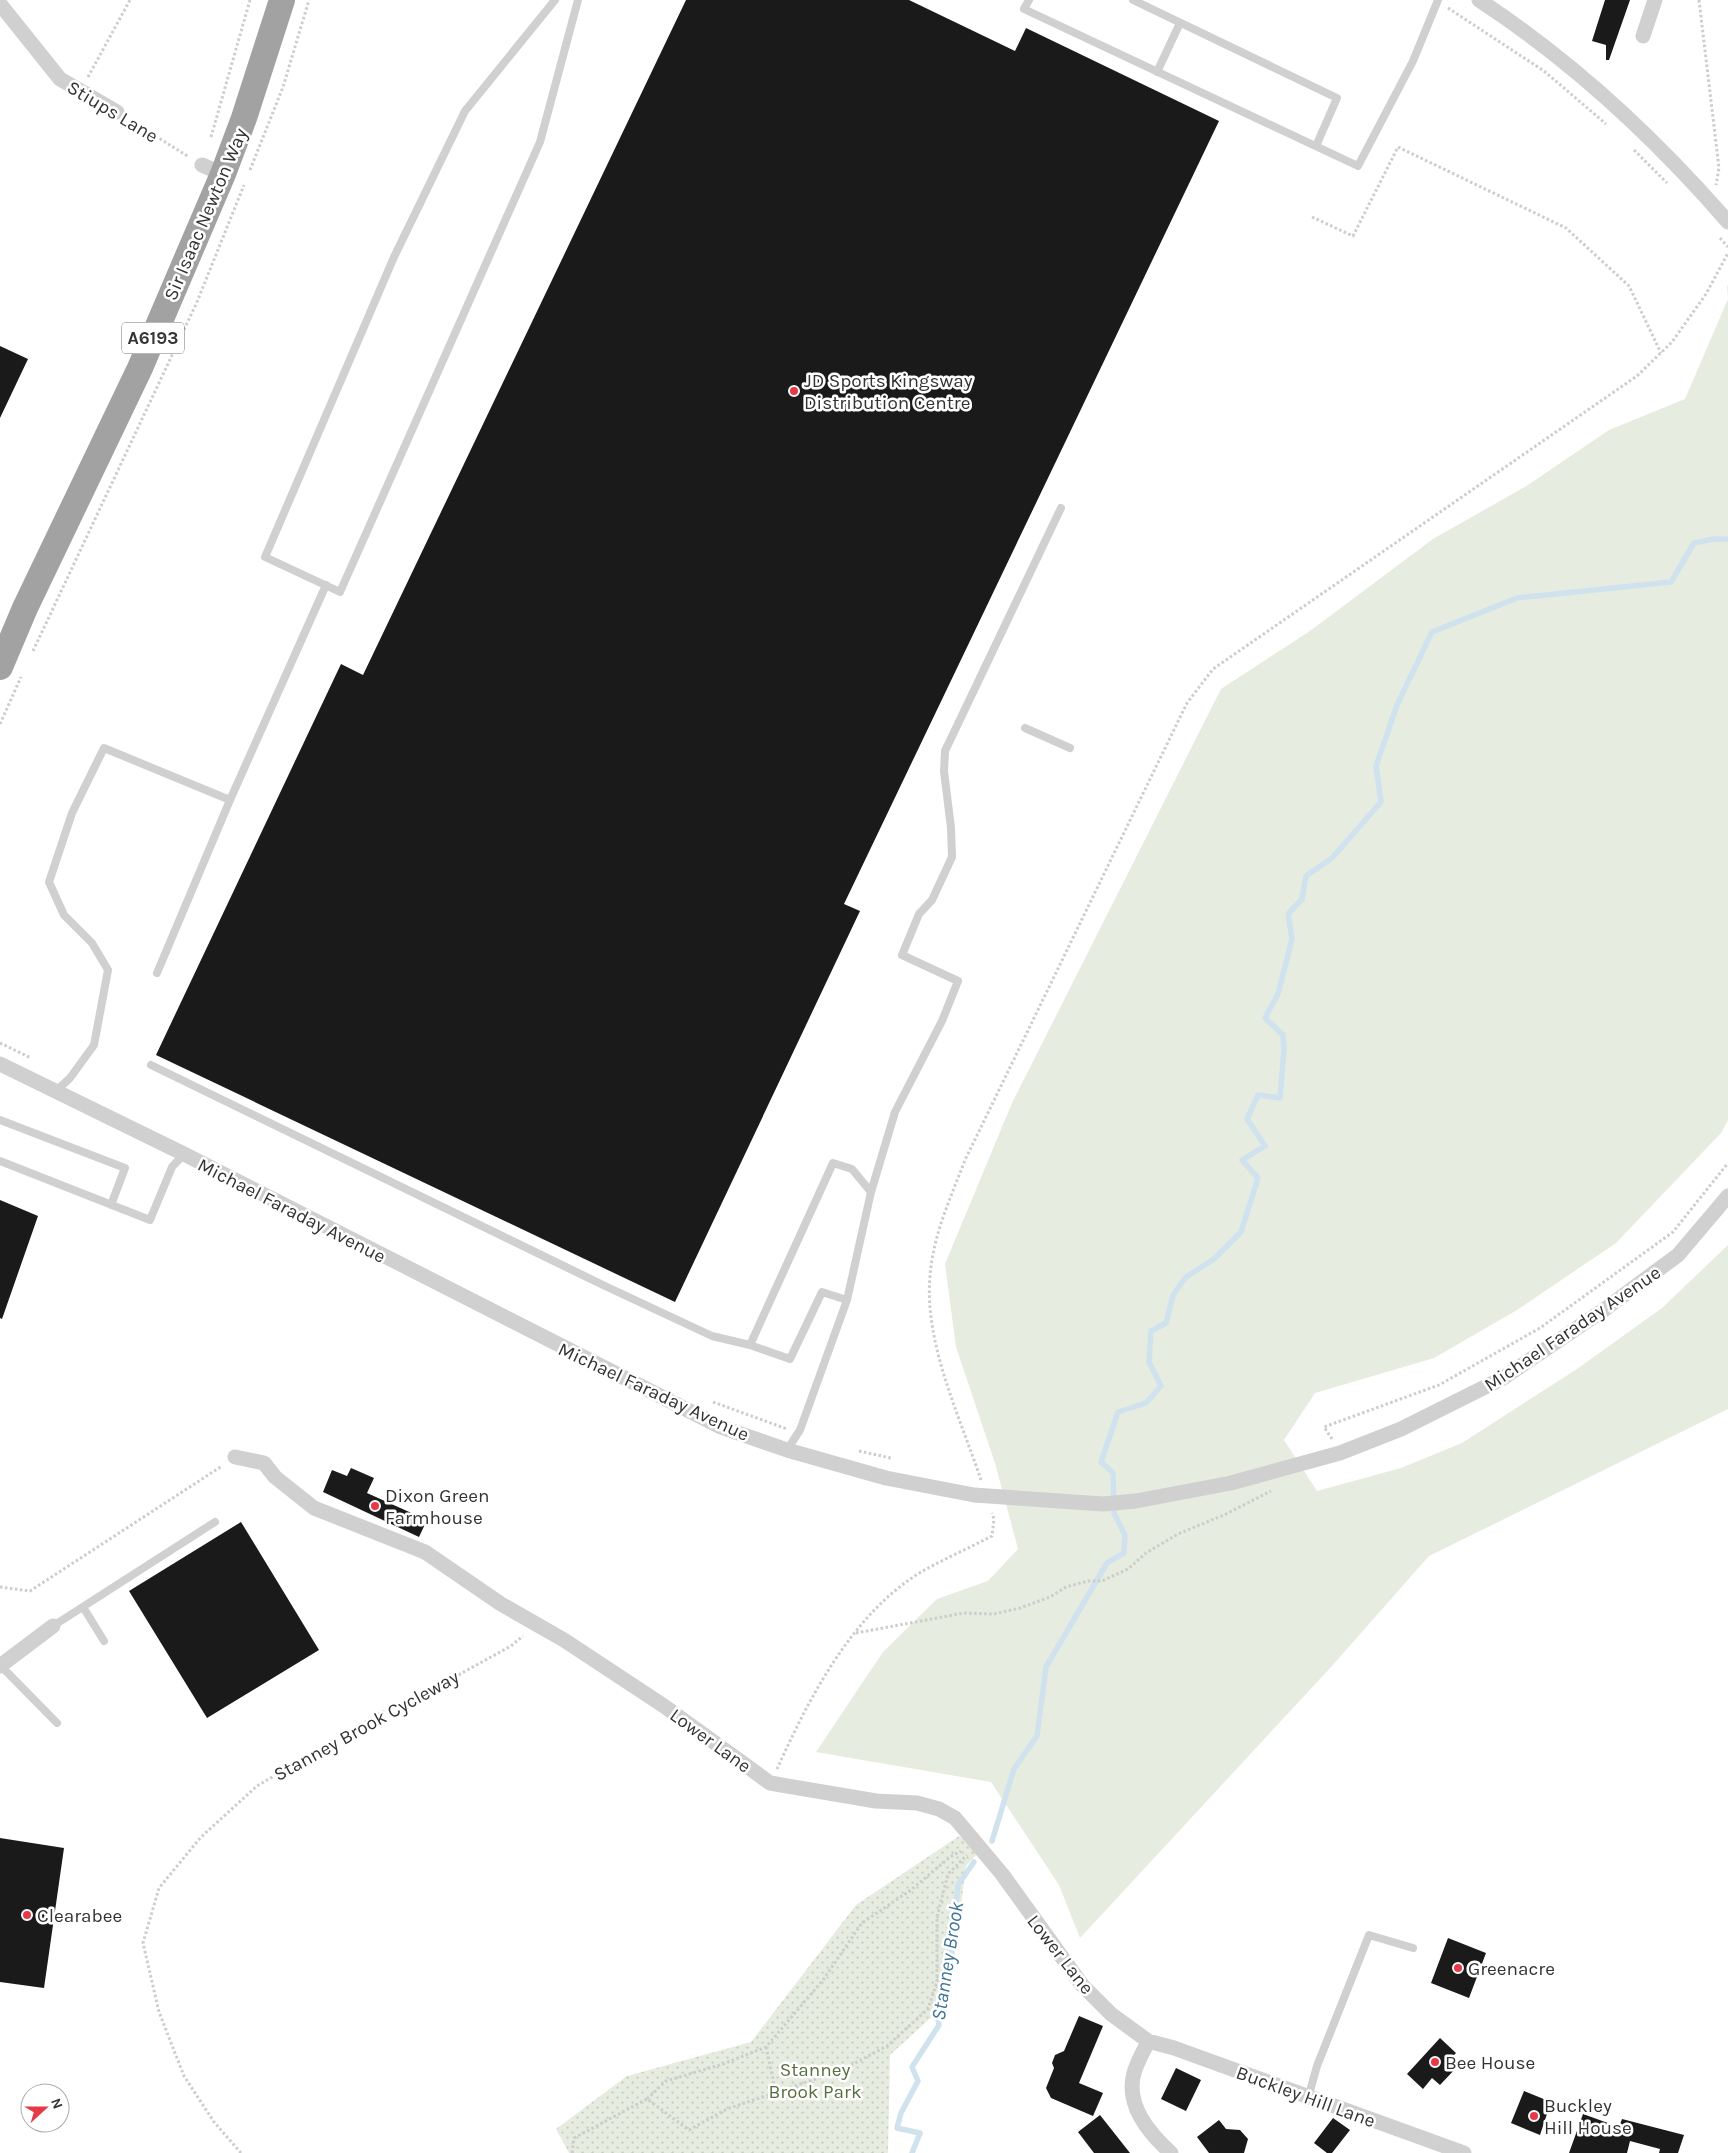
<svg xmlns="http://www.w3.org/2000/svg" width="1728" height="2153" font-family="Karla,sans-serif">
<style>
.green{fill:#e6ecdf}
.park{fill:url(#park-dots)}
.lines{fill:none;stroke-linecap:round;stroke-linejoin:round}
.stream{stroke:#cfe2ee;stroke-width:5.5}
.building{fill:#1a1a1a}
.path{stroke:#cdcdcd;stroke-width:3;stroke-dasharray:2.5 2.5;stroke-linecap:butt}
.service{stroke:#d0d0d0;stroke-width:8}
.minor{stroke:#d0d0d0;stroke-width:15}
.trunk{stroke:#a2a2a2;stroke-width:26}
.poi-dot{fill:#e63946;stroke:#fff;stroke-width:2}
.labels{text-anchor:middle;stroke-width:5;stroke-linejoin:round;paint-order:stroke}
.shield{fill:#fff;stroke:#707070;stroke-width:1}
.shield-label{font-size:18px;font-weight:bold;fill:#333}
.street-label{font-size:19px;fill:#333;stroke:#fff}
.poi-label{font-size:19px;fill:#333;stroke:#fff;text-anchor:start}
.park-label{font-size:19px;fill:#56703f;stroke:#fff}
.water-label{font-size:20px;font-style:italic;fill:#3f7597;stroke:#fff}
</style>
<defs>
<pattern id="park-dots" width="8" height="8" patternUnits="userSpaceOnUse" patternTransform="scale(1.25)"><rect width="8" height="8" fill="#e6ecdf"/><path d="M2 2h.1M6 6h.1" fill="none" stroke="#c6cbc0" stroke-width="1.8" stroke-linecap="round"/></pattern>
</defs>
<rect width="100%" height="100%" fill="#fff"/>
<path class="green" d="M1727,285L1728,287V1120L1721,1133L1616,1243L1517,1310L1434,1358L1315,1393L1284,1440L1317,1491L1401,1468L1462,1443L1577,1369L1662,1308L1728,1245V1409L1429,1556L1331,1667L1080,1938L1059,1885L991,1782L816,1752L883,1652L937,1599L988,1581L1018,1549L995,1463L956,1347L945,1264L1012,1103L1221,689L1310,631L1433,539L1528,485L1609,430L1685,399L1728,299Z"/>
<path class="park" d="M959,1836L980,1851L966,1866L949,2001L890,2055L888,2153H569L556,2129L627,2076L751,2042L856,1905Z"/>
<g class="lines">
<path class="stream" d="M992,1841L1014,1769L1037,1736L1046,1667L1107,1563L1124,1553L1125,1535L1114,1513L1113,1473L1101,1462L1118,1412L1146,1403L1161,1386L1149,1362L1151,1331L1166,1323L1173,1295L1186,1277L1214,1259L1241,1232L1258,1178L1242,1160L1265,1146L1247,1119L1258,1095L1280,1098L1284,1050L1283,1035L1265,1018L1278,994L1292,939L1288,914L1302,899L1306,876L1332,858L1381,802L1376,766L1397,705L1432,632L1517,598L1671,582L1694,543L1714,539H1728
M912,2153L920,2133L897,2128L901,2113L918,2081L912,2067L939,2025L936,2005L948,1984L958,1885L974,1862"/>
</g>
<path class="building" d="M686,0H909L1015,51L1026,28L1219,121L844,904L860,911L675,1302L156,1055L341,664L363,675Z
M1605,0H1630L1609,60H1606V45L1592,41Z
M0,346L28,359L0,418Z
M0,1200L38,1216L2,1319L0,1318Z
M351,1468L374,1478L367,1493L427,1520L419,1537L323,1492L332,1470L347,1476Z
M241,1522L319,1650L207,1718L129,1591Z
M0,1838L64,1848L44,1988L0,1982Z
M1448,1938L1486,1953L1469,1998L1431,1983Z
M1079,2016L1103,2026L1079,2083L1103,2093L1093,2116L1051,2098L1046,2088L1054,2068L1052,2063L1055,2055L1064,2051Z
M1440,2038L1456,2053L1449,2060L1457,2067L1440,2085L1432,2078L1423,2089L1407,2074Z
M1176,2068L1201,2080L1186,2111L1161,2099Z
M1524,2091L1551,2102L1540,2135L1511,2123Z
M1583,2114L1619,2127L1622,2119L1684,2135L1678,2153H1659L1660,2149L1630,2141L1627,2153H1569Z
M1100,2115L1130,2153H1094L1078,2132Z
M1333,2118L1350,2130L1332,2153H1327L1314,2143Z
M1219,2120L1226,2129L1240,2130L1248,2139L1244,2153H1209L1197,2137Z"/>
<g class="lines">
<path class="path" d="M1699,0L1719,168L1716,185
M1448,8L1544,71L1606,124
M88,77L130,0
M130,120L189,157
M211,137L250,0
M1634,150L1667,183
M250,170L283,87L309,0
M1312,217L1353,236L1398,147L1566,228L1629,286L1661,353
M1720,238L1728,247
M33,651L197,302L244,185
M0,724L21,677
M0,1043L31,1058
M713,1402L787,1429
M1332,1439L1324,1427L1439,1385L1540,1328L1673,1232L1728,1163
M859,1451L891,1458
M981,1480C960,1417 924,1343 930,1276C933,1235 951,1197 965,1160L1187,703L1213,669L1637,376L1672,342L1706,294L1728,253
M0,1587L30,1591L222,1466
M856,1633L964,1613L994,1614L1020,1608L1050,1597L1066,1587L1088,1581H1102L1128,1569L1146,1553L1178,1534L1226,1514L1271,1491
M777,1769C809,1698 852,1614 921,1572C944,1559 969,1548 992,1536L994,1519L992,1513
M766,2047L776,2093
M647,2099L666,2081L723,2064L766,2047L823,1980L862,1923L911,1890L950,1857L961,1851
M241,2153L214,2122L184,2076L159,2012L143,1943L159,1888L201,1837L257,1786L379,1714L451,1679L511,1646L523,1636
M572,2153L574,2138L647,2099L689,2130L727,2109L842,2070L887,2046L928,2009L937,1982V1917L948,1874L967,1855"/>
<path class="service" d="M555,0L465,111L394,257L265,557L340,592L540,142L578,0
M1029,0L1024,9L1358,166L1413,61L1438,0
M1133,0L1337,98L1316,146
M1157,72L1180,23
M1025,728L1070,748
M157,973L230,800L326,585
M151,1065L605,1286L712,1336L750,1345L833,1163L852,1169L871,1192
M56,1091L70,1078L94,1045L108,970L92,943L64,915L49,882L72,813L104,748L230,800
M0,1120L125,1168L111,1205
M0,1161L150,1220L172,1167L184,1154
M750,1345L790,1359L822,1292L847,1300
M787,1450L800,1430L847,1300L871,1192L895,1112L942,1021L958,981L902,955L919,914L932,900L952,857L951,828L944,771L945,751L1061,508
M83,1607L104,1641
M53,1626L215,1522
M0,1665L57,1723
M1308,2098L1317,2066L1369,1935L1413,1948"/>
<path class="minor" d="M1479,0C1572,61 1655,138 1728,222
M0,4L60,79L117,112
M1643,36L1655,0
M202,165L223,174
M0,1064L184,1154L721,1427L787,1450L886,1478L974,1495L1103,1504L1136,1501L1231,1483L1340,1453L1401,1429L1503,1378L1605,1309L1678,1255L1728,1196
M235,1457L264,1463L275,1477L314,1508L425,1552L501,1604L564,1640L664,1706L770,1783L876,1801L917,1803L939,1809L955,1818L1002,1874L1082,1985L1111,2014L1148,2041L1174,2048L1464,2153
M0,1666L53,1626
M1148,2041C1144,2051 1137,2062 1134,2073C1125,2105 1149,2133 1171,2153"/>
<path class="trunk" d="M0,667L25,608L140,368L223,174L244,118L282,0"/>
</g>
<g class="poi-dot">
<circle cx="794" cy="391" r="5"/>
<circle cx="375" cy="1506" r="5"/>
<circle cx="27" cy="1915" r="5"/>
<circle cx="1458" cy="1968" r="5"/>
<circle cx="1435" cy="2062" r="5"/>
<circle cx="1534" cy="2116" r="5"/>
</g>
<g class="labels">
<rect class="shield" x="122" y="322.5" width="62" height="31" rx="4"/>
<g class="shield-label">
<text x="153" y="344">A6193</text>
</g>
<g class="street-label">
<text transform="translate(113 111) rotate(31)" y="7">Stiups Lane</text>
<text transform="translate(205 214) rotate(-67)" y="7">Sir Isaac Newton Way</text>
<text transform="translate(292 1210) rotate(27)" y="7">Michael Faraday Avenue</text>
<text transform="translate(1572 1328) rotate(-34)" y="7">Michael Faraday Avenue</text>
<text transform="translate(654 1391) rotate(25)" y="7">Michael Faraday Avenue</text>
<text transform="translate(366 1725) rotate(-29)" y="7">Stanney Brook Cycleway</text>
<text transform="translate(711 1740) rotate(36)" y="7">Lower Lane</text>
<text transform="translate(1061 1954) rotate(52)" y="7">Lower Lane</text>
<text transform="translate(1306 2096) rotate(20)" y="7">Buckley Hill Lane</text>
</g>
<g class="poi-label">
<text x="804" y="387">JD Sports Kingsway<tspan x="804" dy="22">Distribution Centre</tspan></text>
<text x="385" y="1502">Dixon Green<tspan x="385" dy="22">Farmhouse</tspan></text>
<text x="37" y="1922">Clearabee</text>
<text x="1468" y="1975">Greenacre</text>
<text x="1445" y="2069">Bee House</text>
<text x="1544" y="2112">Buckley<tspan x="1544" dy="22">Hill House</tspan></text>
</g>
<g class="park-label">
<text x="815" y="2076">Stanney<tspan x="815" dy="22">Brook Park</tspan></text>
</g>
<g class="water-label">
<text transform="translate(947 1961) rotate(-81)" y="7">Stanney Brook</text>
</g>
</g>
<g transform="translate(45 2108) rotate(69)"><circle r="24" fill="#ffffff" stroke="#adadad"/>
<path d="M0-4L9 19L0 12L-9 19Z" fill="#e63946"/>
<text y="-8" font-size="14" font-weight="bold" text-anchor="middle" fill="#333333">N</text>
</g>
</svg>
